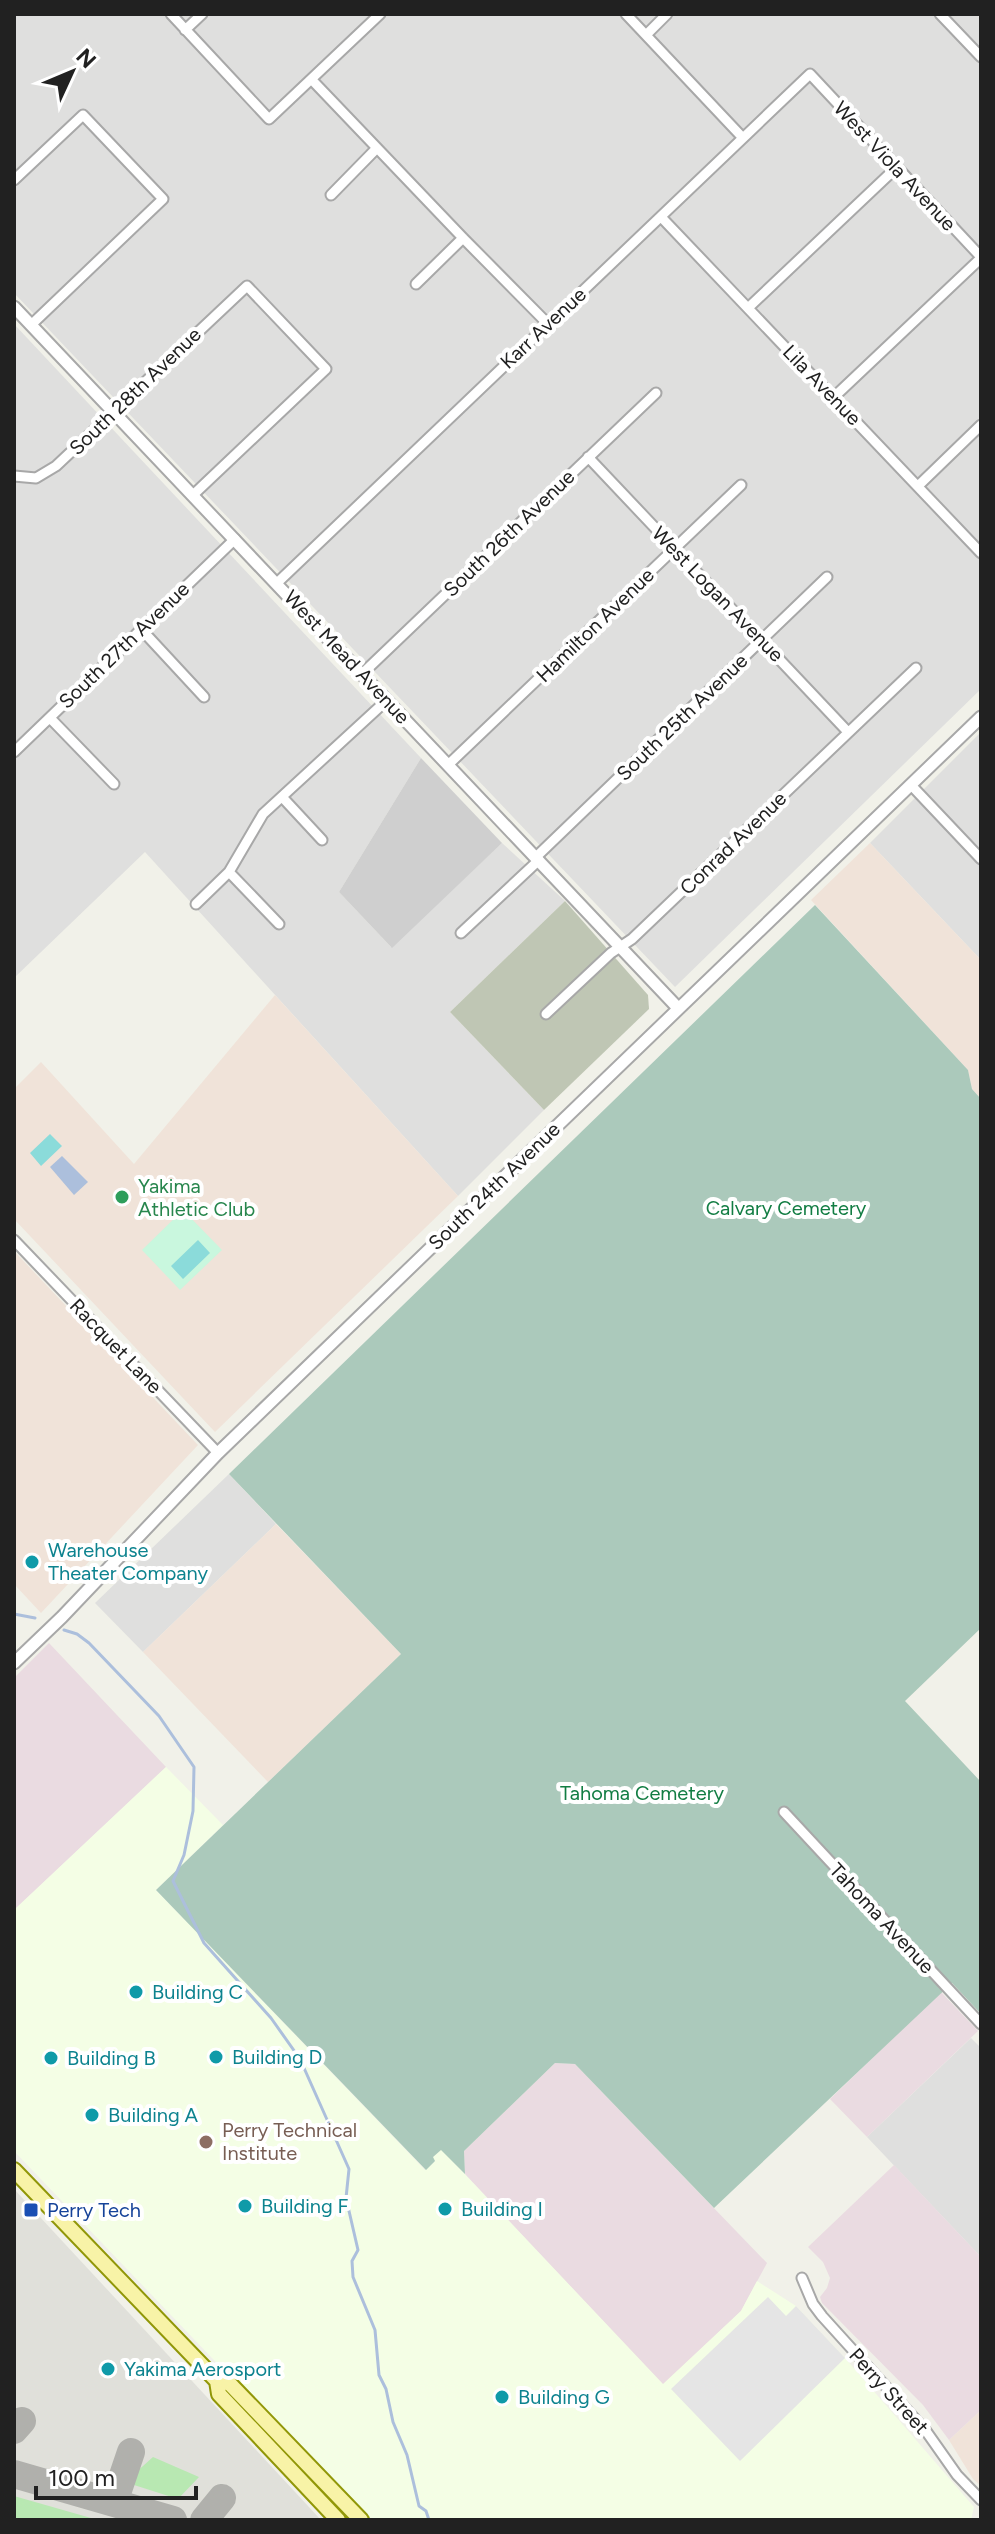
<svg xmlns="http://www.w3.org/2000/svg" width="995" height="2534" font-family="Figtree,sans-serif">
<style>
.residential{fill:#dfdfde}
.commercial{fill:#f0e3d9}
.industrial{fill:#eadbe1}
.education{fill:#f4fee5}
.religious{fill:#cfcfcf}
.airport{fill:#e0e0da}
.construction{fill:#bfc6b4}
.grass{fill:#b8e8b2}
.cemetery{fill:#abc9bb}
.park{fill:#c9f7de}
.pitch{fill:#8bdbda}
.parking{fill:#e5e5e5}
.water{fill:#acbfdc}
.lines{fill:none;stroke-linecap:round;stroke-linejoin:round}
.stream{stroke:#acbfdc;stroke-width:3}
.taxiway{stroke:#b0b0ac;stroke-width:28}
.minor-casing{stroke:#a8a8a8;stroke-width:13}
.tertiary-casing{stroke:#a8a8a8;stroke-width:15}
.primary-casing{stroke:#919708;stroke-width:18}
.minor{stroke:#fff;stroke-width:9}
.tertiary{stroke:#fff;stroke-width:11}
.primary{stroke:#f8f3a7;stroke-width:14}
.leisure-dot{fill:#2e9e5b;stroke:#fff;stroke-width:3}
.culture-dot{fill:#0f9aa8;stroke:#fff;stroke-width:3}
.education-dot{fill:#8d6e63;stroke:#fff;stroke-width:3}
.transit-dot{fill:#1a4fb4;stroke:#fff;stroke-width:3}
.labels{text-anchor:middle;stroke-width:8;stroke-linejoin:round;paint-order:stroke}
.street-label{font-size:20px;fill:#212121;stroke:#fff}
.leisure-label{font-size:20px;fill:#27864d;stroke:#fff;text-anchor:start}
.park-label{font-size:20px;fill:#127d43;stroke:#fff}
.culture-label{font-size:20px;fill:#0d838f;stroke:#fff;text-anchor:start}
.education-label{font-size:20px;fill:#785e54;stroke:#fff;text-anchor:start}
.transit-label{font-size:20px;fill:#164399;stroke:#fff;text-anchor:start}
</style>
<rect width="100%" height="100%" fill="#f1f1e9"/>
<path class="residential" d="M14,14H981V689L675,987L14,293Z
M14,324L421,758L339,892L391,947L502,843L565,901L450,1012L544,1110L458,1196L145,852L14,978Z
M981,732V960L870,843Z
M229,1474L276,1524L143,1652L95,1603Z
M971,2038L981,2048V2257L867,2137Z"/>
<path class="commercial" d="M870,843L981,960V1099L972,1089L968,1070L811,900Z
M275,995L458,1196L215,1432L14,1219V1089L41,1062L134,1164Z
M14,1251L198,1445L41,1613L14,1584Z
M276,1524L401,1654L268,1782L143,1652Z
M981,2410V2486L973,2479L949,2440Z"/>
<path class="industrial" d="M49,1643L166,1767L14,1910V1678Z
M941,1992L978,2031L867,2137L830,2099Z
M555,2063L575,2064L767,2263L741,2311L663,2385L465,2174L464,2151Z
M894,2165L981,2257V2410L949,2440L923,2405L822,2303L820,2297L827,2288L830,2278L823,2262L808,2247Z"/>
<path class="education" d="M166,1767L223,1825L156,1890L425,2170L435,2161L432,2158L441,2149L663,2384L741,2311L757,2281L796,2306L845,2358L974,2507L971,2520H367L14,2151V1910Z"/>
<path class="religious" d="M421,758L502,843L392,948L339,892Z"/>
<path class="airport" d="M14,2189L321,2520H14Z"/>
<path class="construction" d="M565,901L648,995L649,1009L544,1110L450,1012Z"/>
<path class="grass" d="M153,2457L199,2477L178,2499L134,2485L133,2475Z
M14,2496L98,2520H14Z"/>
<path class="cemetery" d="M815,905L968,1070L972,1089L981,1099V1628L905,1701L981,1782V2014L952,1983L714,2208L575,2064L555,2063L464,2151L465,2174L441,2150L433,2157L435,2161L426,2170L156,1890L401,1654L229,1474Z"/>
<path class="park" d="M183,1210L222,1250L180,1290L142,1250Z"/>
<path class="pitch" d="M50,1134L62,1146L41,1166L30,1153Z
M198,1240L210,1253L183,1279L171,1266Z"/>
<path class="parking" d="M768,2297L786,2316L796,2306L845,2358L740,2461L671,2389Z"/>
<path class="water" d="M62,1156L88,1182L74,1195L50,1167Z"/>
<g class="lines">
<path class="stream" d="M14,1614L35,1618
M64,1630L77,1634L89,1643L159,1716L194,1767L193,1811L184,1855L173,1881L204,1943L271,2018L300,2059L349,2169L346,2198L358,2250L352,2261L353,2277L375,2330L379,2375L386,2389L393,2422L407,2455L419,2506L426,2511L429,2520"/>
<path class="taxiway" d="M14,2430L22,2421
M14,2474L173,2520
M114,2502L131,2452
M204,2520L222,2498"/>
<g class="minor-casing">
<path id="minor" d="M171,14L269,119L380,14
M626,14L743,138
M940,14L981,57
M185,30L202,14
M646,35L667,14
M312,80L463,238L547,323
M14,180L83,115L163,199L31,325
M331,195L377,148
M662,218L981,553
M416,284L463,238
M748,308L897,167
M834,397L981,258
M588,457L848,732
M14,476L36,478L56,466L247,286L326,369L193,495
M918,486L981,425
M277,583L810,74L981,257
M141,629L204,697
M363,673L656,393
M50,718L114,784
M14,752L235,539
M449,764L741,485
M911,785L981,859
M283,798L322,840
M536,857L827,577
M229,872L279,924
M196,904L229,872L263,814L387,700
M461,933L539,860
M546,1014L611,953L632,939L916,668
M14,1240L218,1453
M784,1812L981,2024
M802,2278L813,2304L822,2316L926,2431L957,2475L981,2500"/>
</g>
<g class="tertiary-casing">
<path id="tertiary" d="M14,307L678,1008
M14,1663L62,1617L218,1453L981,717"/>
</g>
<g class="primary-casing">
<path id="primary" d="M14,2170L217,2381L229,2383L361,2520
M217,2381L219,2394L338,2520"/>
</g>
<use href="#minor" class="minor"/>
<use href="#tertiary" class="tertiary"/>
<use href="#primary" class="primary"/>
</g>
<circle class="leisure-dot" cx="122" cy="1197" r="8"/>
<g class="culture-dot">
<circle cx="32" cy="1562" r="8"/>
<circle cx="136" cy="1992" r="8"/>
<circle cx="216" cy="2057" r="8"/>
<circle cx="51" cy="2058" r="8"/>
<circle cx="92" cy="2115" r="8"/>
<circle cx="245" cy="2206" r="8"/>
<circle cx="445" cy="2209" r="8"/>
<circle cx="108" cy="2369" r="8"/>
<circle cx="502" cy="2397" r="8"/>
</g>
<circle class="education-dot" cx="206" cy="2142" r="8"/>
<rect class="transit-dot" x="23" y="2202" width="16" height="16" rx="4"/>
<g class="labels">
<g class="street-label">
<text transform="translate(895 166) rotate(47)" y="7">West Viola Avenue</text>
<text transform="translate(543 328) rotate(-43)" y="7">Karr Avenue</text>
<text transform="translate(822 385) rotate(46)" y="7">Lila Avenue</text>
<text transform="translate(135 391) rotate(-44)" y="7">South 28th Avenue</text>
<text transform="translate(509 533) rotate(-44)" y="7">South 26th Avenue</text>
<text transform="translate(718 594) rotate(46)" y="7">West Logan Avenue</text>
<text transform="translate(595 625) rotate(-44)" y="7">Hamilton Avenue</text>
<text transform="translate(124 645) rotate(-44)" y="7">South 27th Avenue</text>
<text transform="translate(347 657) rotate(47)" y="7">West Mead Avenue</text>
<text transform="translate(682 717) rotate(-44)" y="7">South 25th Avenue</text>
<text transform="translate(733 843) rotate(-44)" y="7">Conrad Avenue</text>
<text transform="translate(494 1186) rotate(-44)" y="7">South 24th Avenue</text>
<text transform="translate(116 1346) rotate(46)" y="7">Racquet Lane</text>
<text transform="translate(882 1918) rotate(47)" y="7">Tahoma Avenue</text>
<text transform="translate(889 2391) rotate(48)" y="7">Perry Street</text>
</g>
<g class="leisure-label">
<text x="138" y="1193">Yakima<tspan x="138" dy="23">Athletic Club</tspan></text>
</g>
<g class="park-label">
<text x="786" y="1215">Calvary Cemetery</text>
<text x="642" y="1800">Tahoma Cemetery</text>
</g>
<g class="culture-label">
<text x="48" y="1557">Warehouse<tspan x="48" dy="23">Theater Company</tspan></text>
<text x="152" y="1999">Building C</text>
<text x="232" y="2064">Building D</text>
<text x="67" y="2065">Building B</text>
<text x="108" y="2122">Building A</text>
<text x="261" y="2213">Building F</text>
<text x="461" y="2216">Building I</text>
<text x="124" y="2376">Yakima Aerosport</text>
<text x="518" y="2404">Building G</text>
</g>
<g class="education-label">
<text x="222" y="2137">Perry Technical<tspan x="222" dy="23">Institute</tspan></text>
</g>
<g class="transit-label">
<text x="47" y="2217">Perry Tech</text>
</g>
</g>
<rect width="995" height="2534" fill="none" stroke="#212121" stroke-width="32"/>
<g transform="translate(72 72) rotate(46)" stroke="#ffffff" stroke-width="6" paint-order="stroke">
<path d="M0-6L14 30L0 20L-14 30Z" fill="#212121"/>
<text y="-12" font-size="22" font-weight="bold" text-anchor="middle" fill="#212121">N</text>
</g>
<path d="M36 2486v12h160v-12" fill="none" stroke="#212121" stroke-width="4"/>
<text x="48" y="2486" font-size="24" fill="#212121" stroke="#ffffff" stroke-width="6" paint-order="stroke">100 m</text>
</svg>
